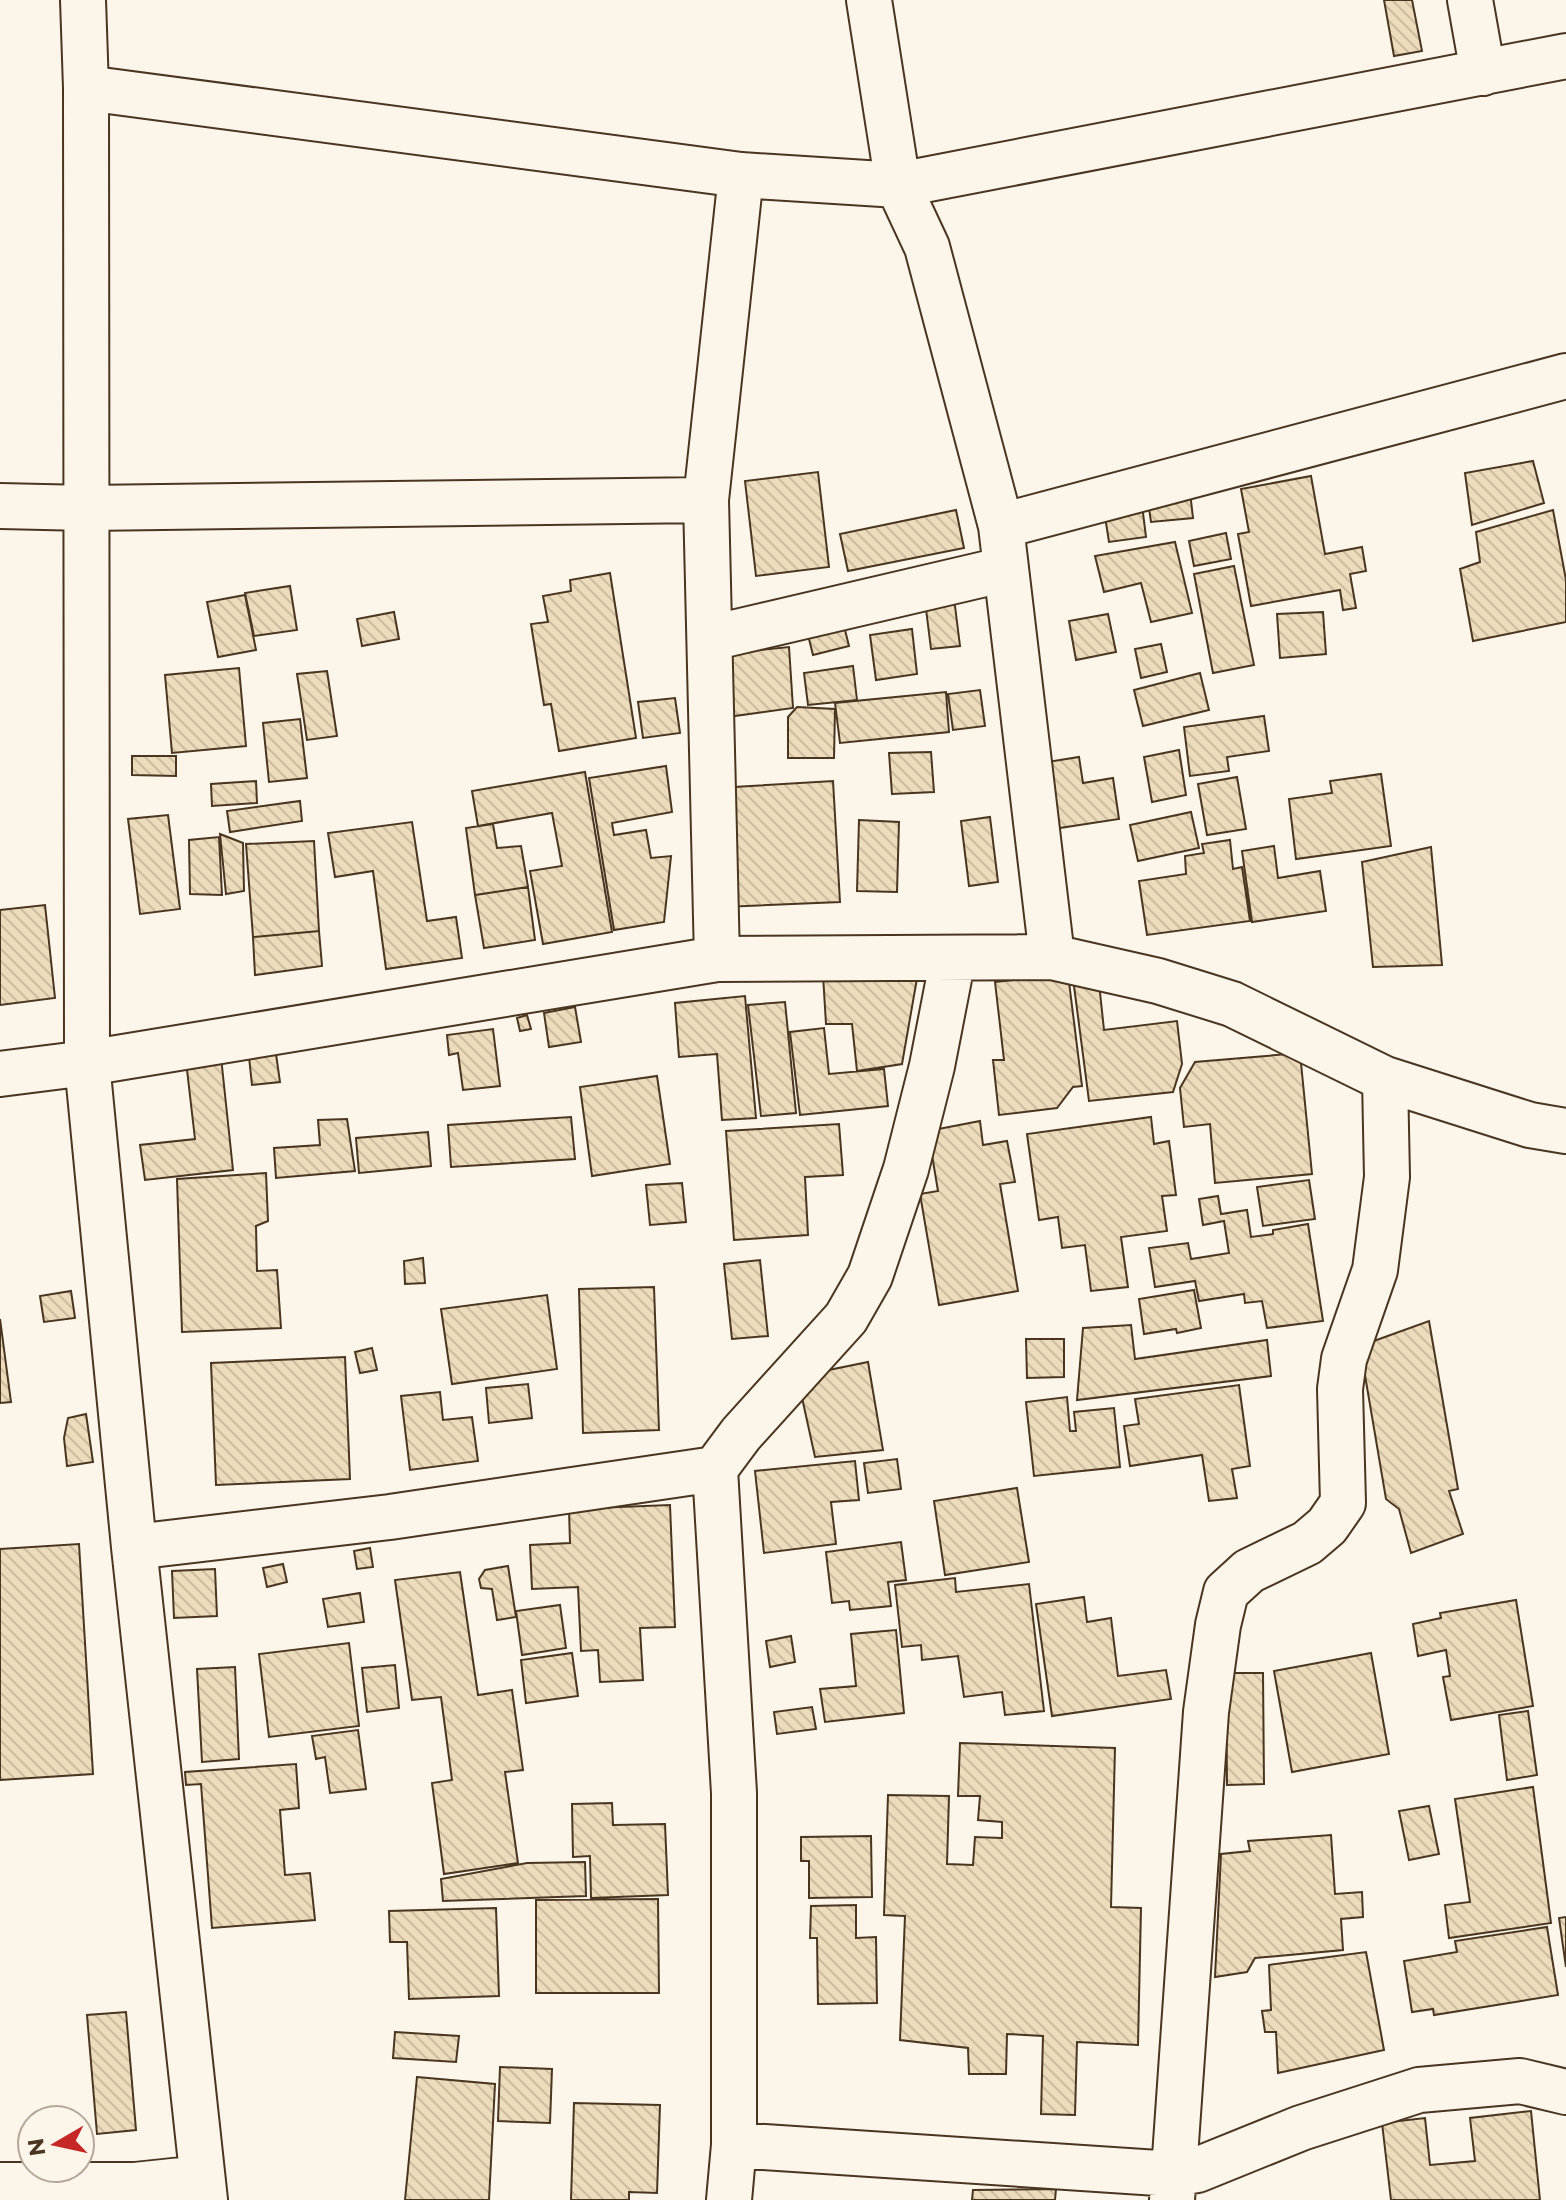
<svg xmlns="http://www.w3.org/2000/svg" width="1566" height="2200" font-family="Montserrat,sans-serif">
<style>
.building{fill:url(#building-back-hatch);stroke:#4a3520;stroke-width:2}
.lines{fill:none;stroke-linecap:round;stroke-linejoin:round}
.minor-casing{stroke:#4a3520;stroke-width:48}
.minor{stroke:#fbf6e9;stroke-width:44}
</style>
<defs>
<pattern id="building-back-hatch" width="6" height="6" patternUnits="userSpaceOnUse" patternTransform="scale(2)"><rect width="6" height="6" fill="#ecdcbc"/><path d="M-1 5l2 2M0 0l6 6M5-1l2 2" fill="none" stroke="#ccbda1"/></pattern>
</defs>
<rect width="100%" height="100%" fill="#fbf6e9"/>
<path class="building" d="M1384,0H1412L1422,51L1394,56Z
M1533,461L1544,503L1472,525L1465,473Z
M818,472L829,567L756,576L745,481Z
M1311,476L1325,554L1362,547L1366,571L1350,574L1356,608L1343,610L1340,590L1251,606L1238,534L1249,532L1241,489Z
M1190,492L1193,518L1151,522L1148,501Z
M1142,505L1146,537L1109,542L1104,510Z
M956,510L964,548L848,571L840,534Z
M1553,510L1566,580V622L1473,641L1460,569L1480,562L1476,532Z
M1226,533L1231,559L1194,566L1189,541Z
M1175,542L1192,613L1151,622L1141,583L1104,592L1095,556Z
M1234,566L1254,665L1213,673L1194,574Z
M610,573L636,738L559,751L551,704L544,705L531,624L548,622L543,596L571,591L570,580Z
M290,586L297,630L254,636L245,593Z
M953,590L960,646L931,649L924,593Z
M245,595L256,650L218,657L207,602Z
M394,612L399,639L362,646L357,619Z
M1323,612L1326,654L1280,658L1277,614Z
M841,614L849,646L813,655L805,623Z
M1108,614L1116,652L1076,660L1069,621Z
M912,629L917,674L876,680L870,635Z
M1161,644L1167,672L1141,678L1135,649Z
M789,647L793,708L727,717L721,654Z
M853,666L857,700L808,705L804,673Z
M239,668L246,746L172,753L165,675Z
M327,671L337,736L307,740L297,674Z
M1200,673L1209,710L1143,726L1134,690Z
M980,690L985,726L953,730L948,694Z
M946,692L949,732L840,743L835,703Z
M675,698L680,733L643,738L638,702Z
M797,707L835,709L834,758H788V717Z
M1264,716L1269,751L1227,757L1229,771L1190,776L1184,727Z
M300,719L307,778L269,782L263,723Z
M1179,750L1186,795L1152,802L1144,757Z
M931,752L934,792L892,794L889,753Z
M132,756H176V776L132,775Z
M1079,757L1083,783L1113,778L1119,819L1053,829L1041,763Z
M666,766L672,812L612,823L614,835L646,830L651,858L671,856L664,922L614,930L589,778Z
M585,772L612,932L543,944L530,871L562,866L552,813L478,826L472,791Z
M1381,774L1391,846L1296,859L1289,799L1332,793L1330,781Z
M1237,777L1246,829L1207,835L1198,784Z
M256,781L257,803L212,806L211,784Z
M833,781L840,902L723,907L717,788Z
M300,801L302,821L230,832L227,811Z
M1191,812L1199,848L1138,861L1130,825Z
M168,815L180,909L140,914L128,819Z
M990,817L998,882L969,886L961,821Z
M859,820L899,822L897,892L857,891Z
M412,822L427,921L456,917L462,958L386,969L373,871L335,877L328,833Z
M493,824L497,848L521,846L528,887L475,895L466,828Z
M220,834L243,843L244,891L226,894Z
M219,837L222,895L190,894L189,840Z
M1230,840L1233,869L1242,867L1250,921L1147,935L1139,881L1186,874L1185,856L1204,853L1202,844Z
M314,841L319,931L253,937L246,844Z
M1274,846L1278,878L1320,871L1326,911L1252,922L1242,851Z
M1431,847L1442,965L1373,967L1362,862Z
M528,887L535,940L484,948L475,895Z
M45,905L55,998L0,1005V910Z
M319,931L322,966L255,975L253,937Z
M919,967L902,1064L857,1071L852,1024H826L823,975Z
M1068,974L1082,1086L1073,1087L1057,1108L999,1115L993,1060H1004L995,982Z
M1099,983L1104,1030L1177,1021L1182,1064L1173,1092L1089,1101L1074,986Z
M745,996L756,1118L722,1120L717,1054L679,1057L675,1003Z
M785,1002L796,1113L761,1116L748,1005Z
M575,1007L581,1042L549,1047L544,1013Z
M527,1015L531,1029L520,1031L517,1018Z
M824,1028L829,1074L884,1069L888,1106L800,1115L790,1032Z
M493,1029L500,1086L463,1090L458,1053L449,1055L447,1035Z
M1300,1053L1312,1174L1215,1183L1210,1124L1184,1127L1180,1088L1195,1062Z
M276,1054L280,1082L252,1085L249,1057Z
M221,1057L233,1170L145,1180L140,1145L195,1139L186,1061Z
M657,1076L670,1164L592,1176L580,1087Z
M571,1117L575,1159L451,1167L448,1125Z
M1151,1117L1154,1144L1169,1141L1176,1195L1162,1196L1167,1231L1121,1237L1128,1287L1091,1291L1085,1245L1062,1248L1058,1217L1039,1220L1027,1134Z
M347,1119L355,1171L276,1178L274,1148L320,1145L318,1120Z
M980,1121L983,1145L1007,1141L1015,1182L1000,1184L1018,1291L939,1305L920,1194L938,1191L928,1131Z
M839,1124L843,1175L805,1177L808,1235L734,1240L726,1131Z
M428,1132L431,1166L359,1173L356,1138Z
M266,1173L268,1221L256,1226L257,1271L277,1270L281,1328L182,1332L177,1179Z
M1309,1180L1315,1219L1263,1226L1257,1187Z
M682,1183L686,1222L650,1225L646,1185Z
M1218,1196L1221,1214L1247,1210L1251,1237L1273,1234V1230L1308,1224L1323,1321L1267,1328L1262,1301L1245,1303L1244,1294L1199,1301L1195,1281L1155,1287L1149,1248L1188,1243L1191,1259L1229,1253L1224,1221L1203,1225L1199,1199Z
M423,1258L425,1283L405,1284L404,1261Z
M760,1260L768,1336L732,1339L724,1264Z
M654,1287L659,1430L583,1433L579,1289Z
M1194,1290L1201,1328L1177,1333L1176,1329L1144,1334L1139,1299Z
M71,1291L75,1318L44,1322L40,1296Z
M547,1295L557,1369L452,1384L441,1309Z
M0,1319L11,1402L0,1403Z
M1429,1321L1458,1489L1449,1491L1463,1534L1411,1553L1399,1509L1386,1499L1360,1346Z
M1131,1325L1135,1359L1267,1340L1271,1376L1077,1400L1083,1328Z
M1026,1339H1064V1377L1027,1378Z
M372,1348L377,1370L360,1373L355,1352Z
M345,1357L350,1479L216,1485L211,1363Z
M868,1362L883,1450L815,1457L801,1393L824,1371Z
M528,1384L532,1418L489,1423L486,1388Z
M1239,1385L1250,1466L1232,1469L1237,1498L1209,1501L1202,1455L1130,1466L1124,1426L1139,1424L1135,1399Z
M440,1392L443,1420L472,1417L478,1461L410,1470L401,1396Z
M1067,1397L1070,1431H1076L1074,1412L1114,1408L1120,1467L1034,1476L1026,1402Z
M86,1414L93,1462L67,1466L64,1438L68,1418Z
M897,1459L901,1489L868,1493L864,1463Z
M855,1461L859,1500L831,1502L836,1544L764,1553L755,1471Z
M1017,1488L1029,1562L945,1575L934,1501Z
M670,1505L675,1627L640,1628L643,1680L600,1682L598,1650L581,1651L578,1587L532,1589L530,1545L570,1543L569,1509Z
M901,1542L906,1580L888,1582L891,1606L850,1610L849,1601L832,1603L826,1552Z
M79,1544L93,1774L0,1780V1549Z
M370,1548L373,1567L357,1569L354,1551Z
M283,1564L287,1582L267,1587L263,1568Z
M508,1566L516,1617L497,1620L492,1589L481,1588L479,1579L485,1570Z
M215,1569L217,1616L174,1618L172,1571Z
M460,1572L478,1695L512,1690L523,1770L505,1772L518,1863L444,1874L432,1783L452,1780L441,1697L412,1700L395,1580Z
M955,1578L956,1592L1029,1584L1044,1711L1005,1715L1002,1692L964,1697L958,1656L922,1660L921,1645L902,1647L895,1585Z
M360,1593L364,1622L328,1627L323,1599Z
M1084,1597L1087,1622L1111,1618L1118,1676L1166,1670L1171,1699L1052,1716L1036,1604Z
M1516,1600L1533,1706L1451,1720L1443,1677L1450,1676L1446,1650L1418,1656L1413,1624L1441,1618L1440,1613Z
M560,1605L566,1648L522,1655L516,1611Z
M896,1630L904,1713L825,1722L820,1689L856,1686L851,1634Z
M791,1636L795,1662L770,1667L766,1641Z
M349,1643L359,1726L269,1737L259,1654Z
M572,1653L578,1696L526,1703L521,1660Z
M1371,1653L1389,1754L1292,1772L1274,1671Z
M395,1665L399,1708L367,1712L362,1668Z
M235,1667L239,1759L202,1762L197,1669Z
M1226,1673H1263L1264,1784L1227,1785Z
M812,1707L816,1729L777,1734L774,1712Z
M1528,1711L1537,1775L1507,1780L1499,1715Z
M358,1730L366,1789L330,1793L325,1757L316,1759L312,1736Z
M960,1743L1115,1748L1111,1907L1141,1908L1138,2045L1077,2042L1075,2115L1041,2114L1043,2036L1007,2034L1006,2074H969L968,2048L900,2040L905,1916L884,1915L888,1795L949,1796L947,1864L973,1865L975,1837L1002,1838V1822L978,1820L980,1796H958Z
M296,1764L299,1808L280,1810L285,1875L310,1873L315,1920L212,1928L201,1784L186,1785L185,1772Z
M1533,1787L1551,1923L1449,1938L1445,1905L1470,1902L1455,1799Z
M612,1803L613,1825L665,1824L668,1895L591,1898L590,1856L573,1857L572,1804Z
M1429,1806L1439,1854L1409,1860L1399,1811Z
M1331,1835L1335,1894L1362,1892L1363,1917L1341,1919L1343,1950L1255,1958L1247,1972L1215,1977L1221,1854L1250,1851L1248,1841Z
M871,1836L872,1897L809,1898V1861H801V1837Z
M585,1862L586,1896L443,1901L441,1879L527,1863Z
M658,1899L659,1993H536V1900Z
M856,1905V1938L876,1937L877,2003L818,2004L817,1938H810L811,1906Z
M496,1908L499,1996L409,1999L407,1942H390L389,1911Z
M1566,1917V1967L1559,1918Z
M1547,1927L1558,1995L1434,2015L1433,2009L1412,2012L1404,1961L1457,1952L1455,1941Z
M1366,1952L1384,2050L1278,2073L1276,2032H1265L1262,2011L1271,2010L1269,1965Z
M126,2012L136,2130L97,2134L87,2015Z
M395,2032L459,2036L456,2062L393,2058Z
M500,2067L552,2069L550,2123L498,2121Z
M417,2077L495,2084L489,2200H405Z
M574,2103L660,2105L657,2193L629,2192V2200H571Z
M1531,2111L1540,2200H1391L1382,2123L1425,2118L1430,2165L1475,2161L1470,2118Z
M1056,2189L1055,2200H972L973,2190Z"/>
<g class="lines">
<g class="minor-casing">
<path id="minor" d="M83,0L86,88L87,1063L134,1547L205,2200
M869,0L898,185L927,247L1001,526L1052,957
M1470,0L1483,73
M86,88L741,175L898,185L1566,56
M0,506L87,508L706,500
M1001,526L1566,376
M711,638L1006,569
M717,959L706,500L741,175
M0,1074L87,1063L717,959L1052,957L1158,981L1232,1004L1385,1079L1530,1125L1566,1131
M134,1547L390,1517L715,1469
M734,2145V1793L715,1469L741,1434L846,1318L870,1276L906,1169L932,1066L953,958
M0,2185H135L201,2178
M729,2200L734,2145L1173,2174L1197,2170L1301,2128L1419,2090L1520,2081L1566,2092
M1172,2200L1206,1712L1218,1625L1226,1592L1249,1571L1307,1543L1327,1526L1343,1503L1340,1389L1344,1359L1375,1270L1387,1177L1385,1079"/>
</g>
<use href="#minor" class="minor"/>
</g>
<g transform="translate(56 2144) rotate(261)"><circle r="38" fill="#fbf6e9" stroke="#b4a999" stroke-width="2"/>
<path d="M0-6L14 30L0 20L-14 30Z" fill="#c62828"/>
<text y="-12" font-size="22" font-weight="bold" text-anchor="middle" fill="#4a3520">N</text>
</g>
</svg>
